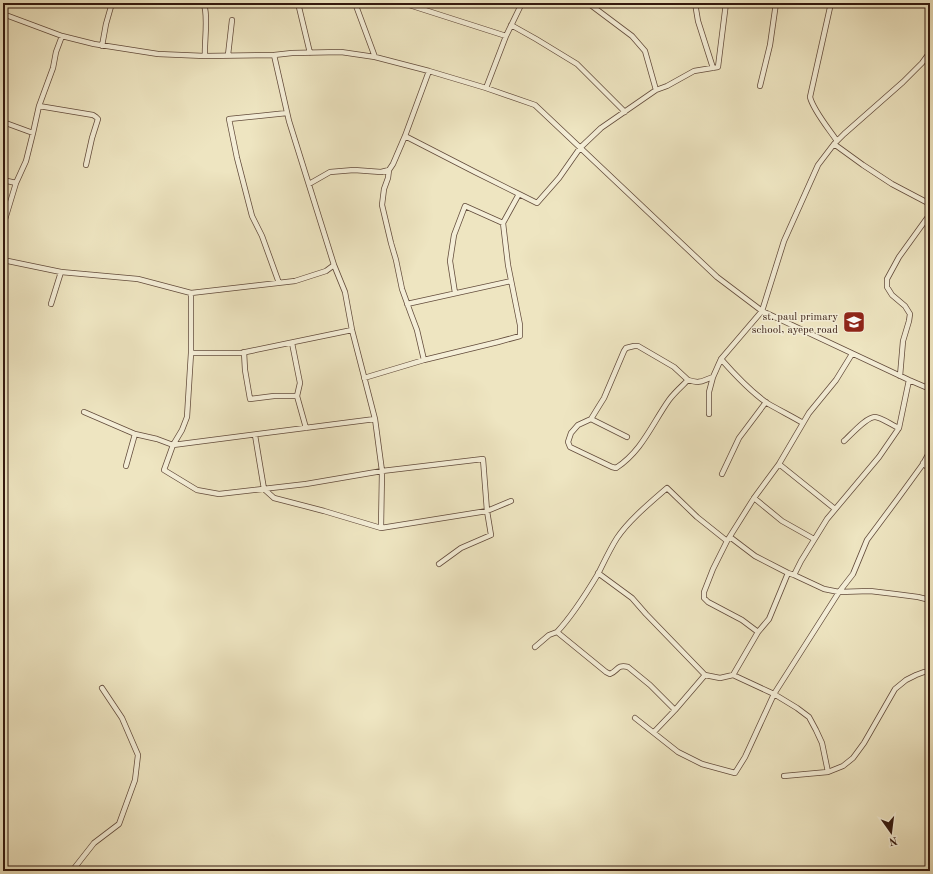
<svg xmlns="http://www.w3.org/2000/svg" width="933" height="874" font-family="'Old Standard TT',serif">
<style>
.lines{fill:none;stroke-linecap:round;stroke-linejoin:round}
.street-casing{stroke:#624b3b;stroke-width:6}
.secondary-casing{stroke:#33180e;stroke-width:9}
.street{stroke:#f4eed7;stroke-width:4.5}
.secondary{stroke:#f4eed7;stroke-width:7}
.labels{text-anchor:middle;stroke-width:3;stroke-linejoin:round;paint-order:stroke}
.poi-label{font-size:11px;fill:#33180e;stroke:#f4eed7;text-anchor:end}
</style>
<rect width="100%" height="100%" fill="#eee5c1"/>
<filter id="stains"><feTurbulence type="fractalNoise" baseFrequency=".005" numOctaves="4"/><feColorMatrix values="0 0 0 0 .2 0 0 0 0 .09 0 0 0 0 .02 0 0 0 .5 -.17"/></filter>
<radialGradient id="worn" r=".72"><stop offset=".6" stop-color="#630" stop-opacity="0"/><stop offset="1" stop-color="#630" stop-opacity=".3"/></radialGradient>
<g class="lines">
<g class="street-casing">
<path id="street" d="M203,3C209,12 204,43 205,56
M298,3L310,53
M355,3L375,57
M403,3L506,36
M588,3L632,36L645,51L656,90
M695,3L698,21L713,68
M831,3L810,97C813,110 829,129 837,141
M3,14L62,36L94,44L158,54L205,56L274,55L292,53L341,52L375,57L429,71L486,88L535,105L717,277L762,311L909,380L930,389
M511,25L536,39L577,64L625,112
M102,46L106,24L112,3
M228,55L232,20
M760,86L770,45L776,3
M486,88L506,36L522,3
M39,106L93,115L96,117L98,119L92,138L86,165
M3,122L33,133
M405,136L475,172L519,194
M834,144L863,165L892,184L930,204
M3,180L16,183
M309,184L330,172L354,170L381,172L389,170L393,164L405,136L429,71
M3,226L16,183L26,161L33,133L39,106L53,68L56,52L62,36
M3,260L61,272L138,279L191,293L295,281L326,271L334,265L289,121L274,55
M279,283L262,236L252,216L237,158L229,119L287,113
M191,293V353L187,417L182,430L173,445L164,470L197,490L219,494L306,484L382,471L483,459L487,511L491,535L461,548L439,564
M455,293L450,261L454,235L465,206L503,223
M51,304L61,272
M407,304L511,281
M634,346H638L674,367L688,380C682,386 674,393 669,400C652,424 642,451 616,468L612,467L570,447L568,442L571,433L578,425L591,419L599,406L604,398L624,351L626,348Z
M244,352L245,370L250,399L274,396H297L300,383L292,343
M191,353H241L352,330
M721,359C735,375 750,391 767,403C779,410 791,416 803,423
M424,360L498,342L520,336V325L508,265L503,223L519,194L537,203L559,178L580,148L601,128L656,90L667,86L694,71L718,67L726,3
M900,376L903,341L909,321L910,314L905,306L892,295L887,287V279L899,257L930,214
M364,378L424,360L417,330L411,314L402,289L396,260L391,243L382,205L384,189L388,178L389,170
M688,380C701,384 701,381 713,377
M297,396L306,428
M84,412L135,434L157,439L173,445L375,419L352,330L345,292L334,265
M709,414V392L713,377L721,359L762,311L784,241L818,165L834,144L844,134L903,82L922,63L930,52
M375,419L382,471L381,528
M591,419L627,437
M255,435L264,489L274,498L324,511L381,528L487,511L511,501
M844,441C851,435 866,417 875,417C881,417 893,426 899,428
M923,463L930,470
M779,464L835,509
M126,466L135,434
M722,474L739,438L766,402
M754,498L782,521L814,539
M730,537L755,556L788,573L794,575L824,589L839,592L870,591L895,594L918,597L930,600
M598,573L632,598L646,614L705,675L720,678L733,675L774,694L745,757L735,773L702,764L678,752L635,718
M794,575L801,561L827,519L879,457L899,428L909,380
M758,632L742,620L708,602L704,598V592L713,569L727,541L754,498L779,464L809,413L836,380L852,354
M535,647L549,635L557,632
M733,675L758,632L769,619L788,573
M675,710L650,685L628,667C617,664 618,671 610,674L606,672L557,632C573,615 586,594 598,574C604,562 610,549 617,538C629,520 651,502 667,488L697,517L727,541
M654,732L675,710L705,675
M828,772L822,743L816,730L809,717L797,708L774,694L839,592L853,574L867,540L899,497L923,464L930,451
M784,776L828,772L843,766L853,758L864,743L895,689L906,680L916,675L924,672H930
M72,871L94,843L119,824L135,780L138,755L122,718L102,688"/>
</g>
<g class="secondary-casing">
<path id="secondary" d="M928,3L930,5"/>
</g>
<use href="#street" class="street"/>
<use href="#secondary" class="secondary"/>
</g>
<defs>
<g id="school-square" transform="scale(1.15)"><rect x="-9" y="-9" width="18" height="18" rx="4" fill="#8f2418" stroke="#f4eed7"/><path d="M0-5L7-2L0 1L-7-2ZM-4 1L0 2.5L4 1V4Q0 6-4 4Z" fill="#fff"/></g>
</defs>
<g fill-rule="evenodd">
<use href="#school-square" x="854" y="322"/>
</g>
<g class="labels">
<g class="poi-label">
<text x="838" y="320">st. paul primary<tspan x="838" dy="13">school, ayepe road</tspan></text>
</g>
</g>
<rect width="933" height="874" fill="none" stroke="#eee5c1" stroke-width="16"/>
<rect x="4" y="4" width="925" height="866" fill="none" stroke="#33180e" stroke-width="2"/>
<rect x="8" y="8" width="917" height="858" fill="none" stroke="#33180e"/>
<g transform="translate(891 832) rotate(166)" stroke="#f4eed7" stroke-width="3" paint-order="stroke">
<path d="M0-3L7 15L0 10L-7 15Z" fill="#33180e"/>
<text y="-6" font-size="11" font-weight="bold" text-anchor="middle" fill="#33180e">N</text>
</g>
<rect width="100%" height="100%" filter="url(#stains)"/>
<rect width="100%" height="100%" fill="url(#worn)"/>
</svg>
